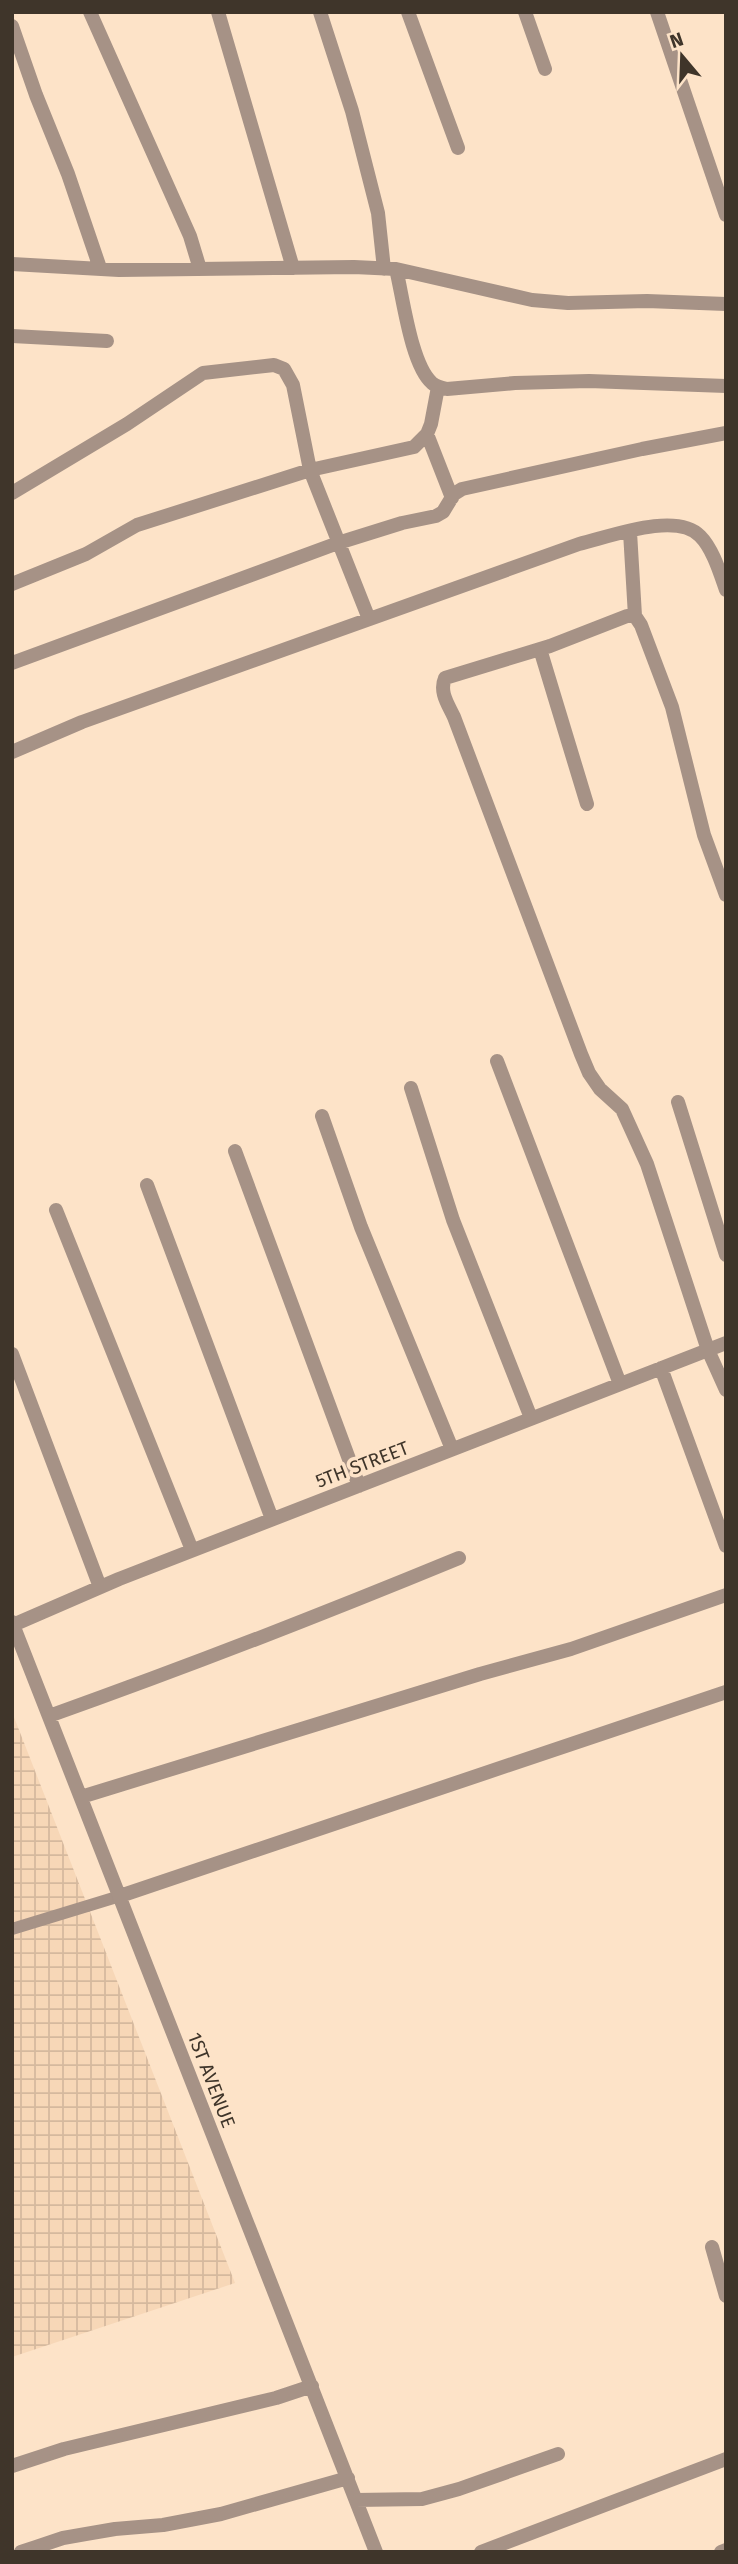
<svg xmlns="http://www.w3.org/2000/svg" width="738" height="2564" font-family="'Fira Sans',sans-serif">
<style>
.industrial{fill:url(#industrial-grid)}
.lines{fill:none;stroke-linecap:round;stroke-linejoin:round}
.service{stroke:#a69286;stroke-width:12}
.minor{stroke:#a69286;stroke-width:14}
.labels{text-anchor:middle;stroke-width:7;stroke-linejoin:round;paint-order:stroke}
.street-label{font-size:19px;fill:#3f352a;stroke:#fde3c8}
</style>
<defs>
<pattern id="industrial-grid" width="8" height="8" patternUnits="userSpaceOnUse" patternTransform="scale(1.75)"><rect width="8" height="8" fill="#f7d7b7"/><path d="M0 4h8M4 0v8" fill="none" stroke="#d5b99e"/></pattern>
</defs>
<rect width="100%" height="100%" fill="#fde3c8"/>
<path class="industrial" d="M12,1712L235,2283L12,2357Z"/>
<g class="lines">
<path class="service" d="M12,1929L120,1896"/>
<path class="minor" d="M90,12L190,236L200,269
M218,12L293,268
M320,12L352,111L378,213L384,269
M408,12L458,148
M525,12L545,69
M657,12L726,215
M12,26L36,95L68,174L100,268
M12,264L119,270L354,267L396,269L532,300L568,303L647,301L726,304
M396,269C403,297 411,365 432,383C436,387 442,388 447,389L515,383L589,381L726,386
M12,336L107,341
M427,434L452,498
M12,493L127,424L203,373L274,365L284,369L293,385L310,470L369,619
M630,532L635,616
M12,584L86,554L137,525L310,470L414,447L427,434L431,424L438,387
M540,649L587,804
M12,663L338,543L402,523L436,516L443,512L454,494L462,489L642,449L726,433
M12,752L82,722L579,544C609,537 676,511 700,536C713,549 720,573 726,590
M726,895L704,835L672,707L641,625L635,616H627L550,646L445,678C439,692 448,704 454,717L581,1054L589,1073L600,1089L622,1109L647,1164L708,1350L726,1390
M497,1061L620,1384
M411,1088L453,1220L531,1418
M678,1102L726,1255
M322,1116L361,1227L452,1449
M235,1151L359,1486
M147,1185L272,1519
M56,1210L192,1550
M12,1354L100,1587
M661,1368L726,1546
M12,1622L376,2552
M13,1625L119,1579L726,1343
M49,1716C187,1667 323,1614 459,1558
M81,1797L480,1674L571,1649L726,1595
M120,1896L726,1692
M712,2247L726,2296
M12,2466L64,2449L276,2398L312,2386
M356,2500L422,2499L459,2489L558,2454
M21,2552L63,2538L115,2529L163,2525L221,2514L348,2478
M481,2552L726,2459
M721,2552L726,2550"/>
</g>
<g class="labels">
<g class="street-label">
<text transform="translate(362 1464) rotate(-21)" y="7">5TH STREET</text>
<text transform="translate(212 2080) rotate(69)" y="7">1ST AVENUE</text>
</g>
</g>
<rect width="738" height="2564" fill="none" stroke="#3f352a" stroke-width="28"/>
<g transform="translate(682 56) rotate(341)" stroke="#fde3c8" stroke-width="5" paint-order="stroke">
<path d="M0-5L12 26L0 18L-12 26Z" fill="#3f352a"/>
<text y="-10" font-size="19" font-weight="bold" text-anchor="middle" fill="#3f352a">N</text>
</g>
</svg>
